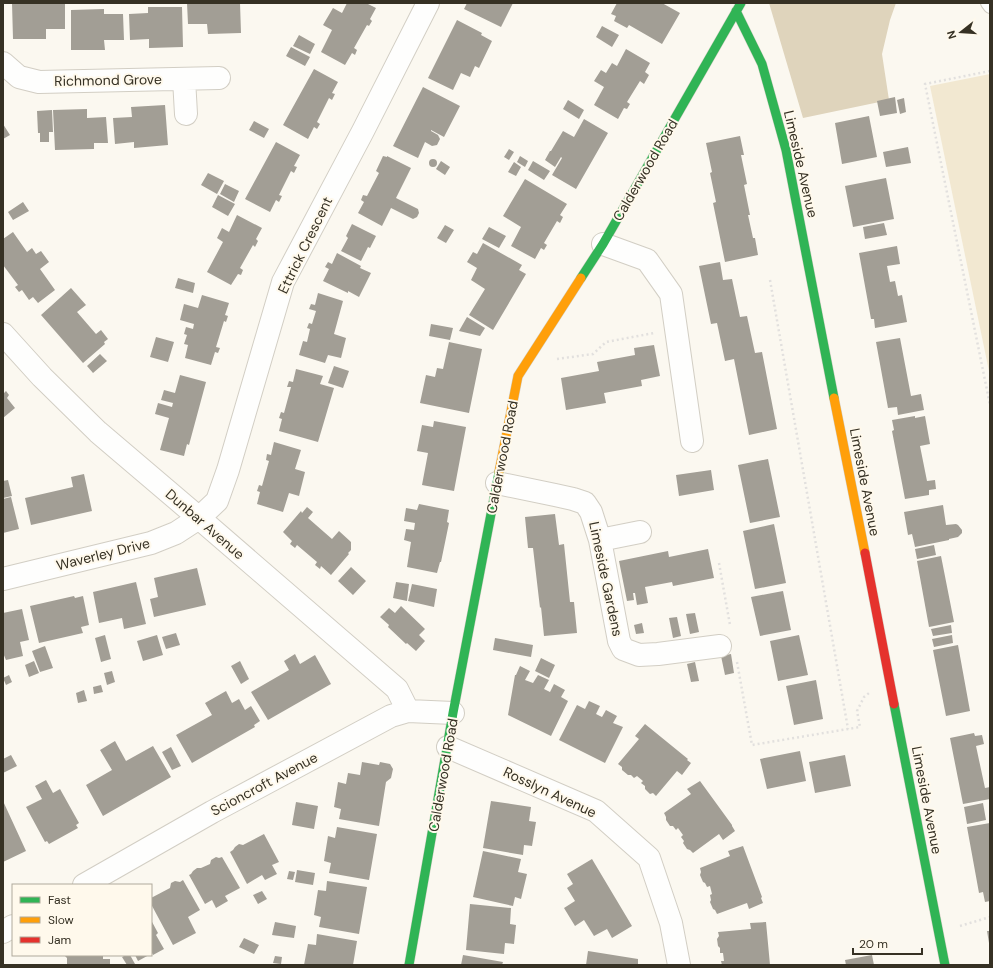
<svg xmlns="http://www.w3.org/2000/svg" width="993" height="968" font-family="'DM Sans',sans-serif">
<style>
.green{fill:#f2e8d1}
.forest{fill:#dfd4bc}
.building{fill:#a29e95}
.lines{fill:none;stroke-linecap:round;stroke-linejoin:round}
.lane-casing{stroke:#d2cec4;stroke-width:14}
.street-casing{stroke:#d2cec4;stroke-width:24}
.fast-casing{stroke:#d2cec4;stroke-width:10}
.slow-casing{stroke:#d2cec4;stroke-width:10}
.jam-casing{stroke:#d2cec4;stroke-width:10}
.path{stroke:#e2e0de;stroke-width:2.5;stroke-dasharray:2 3;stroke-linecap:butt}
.lane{stroke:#fefefd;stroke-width:12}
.street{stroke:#fefefd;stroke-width:22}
.fast{stroke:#30b455;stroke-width:9}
.slow{stroke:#ff9f0a;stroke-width:9}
.jam{stroke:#e5322d;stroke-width:9}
.labels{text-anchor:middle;stroke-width:4;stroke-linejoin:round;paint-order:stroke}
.street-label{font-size:14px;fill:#363124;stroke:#fff9ec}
</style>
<rect width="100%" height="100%" fill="#fbf8f0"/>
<path class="green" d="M990,74V376L930,86Z"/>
<path class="forest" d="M769,3H896L890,20L882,54L889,100L803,118Z"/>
<path class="building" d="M12,3H65V29H46V39H13Z
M187,3H240L241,33L208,34L207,24H188Z
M347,3H366L376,8L370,19L372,21L369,26L367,25L354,48L357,50L355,55L352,53L345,65L321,52L332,30L323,25L333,8L342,13Z
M467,3H513L501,27L464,9Z
M617,3H662L680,13L662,44L629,25L627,28L614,21L616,16L611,14Z
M148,7H182L183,47L149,48V39L130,40L129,14L148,13Z
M104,9V14H123L124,40H104L105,50H71V10Z
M457,20L482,33L481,35L492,41L479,68L475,66L470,77L461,73L453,90L428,78Z
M602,26L619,35L612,47L596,37Z
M299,35L315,44L310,54L293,46Z
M291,47L310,57L305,66L286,56Z
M626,49L650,63L645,72L649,75L644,84L640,81L627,102L630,104L627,109L624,108L618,119L594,105L604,87L594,81L601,70L606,73L612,63L617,66Z
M314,69L338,82L332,93L335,94L332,100L329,98L317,122L320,124L317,129L314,127L308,139L283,125Z
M423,87L460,106L444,137L431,130V131L438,135L440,139L437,145L432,146L425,142L418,158L393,146Z
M895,97L897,113L880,116L877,101Z
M904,98L906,112L900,114L897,100Z
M568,100L584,110L579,119L563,109Z
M165,105L168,145L134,148V142L115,144L113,118L132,117L131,107Z
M87,109V118L106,117L108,143H94V149L55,150L53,110Z
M52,110L53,132H49V142H40V133H38L37,111Z
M869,116L877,157L842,164L835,123Z
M584,119L608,133L576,189L552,175L562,158L561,157L555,167L545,160L550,151H551L563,131L574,137Z
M254,121L269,129L264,138L249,130Z
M3,124L10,135L3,139Z
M740,136L744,155H741L747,184L744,185L750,215H748L753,238H755L758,255L725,262L713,203L716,202L710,173L712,172L706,143Z
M276,142L300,155L294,166L297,167L294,173L291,171L279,195L282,196L279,202L276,200L270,212L245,199Z
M908,147L911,163L886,167L883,152Z
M509,149L514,152L509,160L504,157Z
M383,156L387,157V156L411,168L396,198L418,209L419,213L417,217L413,219L391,208L382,226L358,213L364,202L361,200L363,195L367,196L379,173L376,171Z
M520,156L528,161L525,167L517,162Z
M429 163a4 4 0 1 1 8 0a4 4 0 1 1-8 0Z
M441,161L450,167L445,175L436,169Z
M533,161L550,171L544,180L528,170Z
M514,162L521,167L516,176L508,172Z
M208,173L224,181L217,194L201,185Z
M886,178L894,219L853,227L845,186Z
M525,179L567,204L560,215L563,217L560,223L557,221L544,243L547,245L544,250L541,248L535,259L511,246L521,227L503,216Z
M225,184L239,191L234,202L220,194Z
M218,195L235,204L228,216L212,207Z
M23,202L29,211L13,220L8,212Z
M237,215L262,228L256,239L258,241L255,247L253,245L240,268L243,270L241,275L238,274L231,285L207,272L223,242L217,238L222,228L229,232Z
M884,223L887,235L865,239L863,227Z
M352,224L376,236L370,248L368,247L361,261L341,251L348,238L346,236Z
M445,225L454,230L446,243L437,238Z
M489,227L506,236L499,248L482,239Z
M13,232L27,252L32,248L36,254L41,251L49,262L40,269L55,290L38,303L33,297L29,300L22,290L19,292L15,287L18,285L3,265V239Z
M483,243L522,265L519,270L526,274L493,330L469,315L485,289L471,280L477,268L467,262L473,252L477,254Z
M897,246L900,264L887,266L890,282L895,281L898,296L902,295L907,322L875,328L874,319H871L859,253Z
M337,253L361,266L360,268L371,273L359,297L348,291V293L323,281L329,269L325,267L328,262L332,264Z
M720,262L723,280L732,279L740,317L747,316L755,353L762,352L777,429L749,435L734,359L725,361L717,323L711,324L699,266Z
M178,278L195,283L193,293L175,288Z
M71,288L86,305L77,312L96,334L101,330L108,339L104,342L105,344L83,363L41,315Z
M318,293L343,301L334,334L346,338L341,358L328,355L325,363L299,355L303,341L307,342L310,329L307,328L309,323L312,324L316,311L309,309L311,304L315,305Z
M202,295L229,303L225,315L228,316L226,322L224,321L216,347L220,348L218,353L215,352L211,365L185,358L188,345L184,344L187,335L184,334L186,327L193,329L194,324L180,320L184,304L198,308Z
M467,317L485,328L480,336L459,331Z
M431,324L453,328L450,340L429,336Z
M156,337L174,342L168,362L150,357Z
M900,338L911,396L921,394L924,410L898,415L897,407L888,408L876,342Z
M449,342L482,349L469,413L420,403L426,375L435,377L437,368L443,369Z
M654,345L660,376L641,380L642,386L604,393L606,403L566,410L561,378L599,371L597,362L635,355L634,348Z
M100,354L107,361L93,373L87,366Z
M334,366L349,371L343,388L328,383Z
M296,369L323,376L320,384L334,388L318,442L279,431L282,419L279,418L281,412L284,413L291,387H287L289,381L293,382Z
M180,375L206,382L189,445L187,444L184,456L160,450L169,418L155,414L158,403L172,407L173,403L161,400L164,390L175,393Z
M6,391L9,395L7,398L15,408L3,418V394Z
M915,416V418L925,416L930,444L920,446L927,481L935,480L936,489L929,490V495L905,499L892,431L894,430L892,420Z
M434,421L466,427L454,491L422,485L428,453L417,451L422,425L433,427Z
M274,442L301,450L295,469L305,472L299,496L289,493L283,512L257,504L260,492L257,491L259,485L262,486L269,461L266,460L267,454L271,455Z
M768,459L780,517L750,523L738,465Z
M711,470L714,490L679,496L676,475Z
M84,474L92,511L31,525L25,498L73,487L71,477Z
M8,480L12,496L3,498V481Z
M11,497L19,529L3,533V499Z
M419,504L449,510L447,522L449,523L441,562H440L437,573L407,567L411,542L404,540L406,529L414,530L415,523L404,521L406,508L417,510Z
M943,505L946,525L956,524L958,525L962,530V533L958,537L949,539V540L915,547L912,534L908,535L904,512Z
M307,507L313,512L308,518L332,539L339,531L351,542V550L348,553L349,554L331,575L321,566L320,569L315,565L317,562L297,545L295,548L290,544L292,541L283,532L301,511L302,513Z
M555,514L559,545L564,544L570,602H574L577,633L544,636L541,607L540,608L533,548H528L525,517Z
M774,524L786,583L755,589L743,531Z
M934,545L936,555L917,559L915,549Z
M708,549L714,578L673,586L672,582L645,587L648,603L637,605L635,593H633L634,600L627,601L619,561L668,551L669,557Z
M941,556L954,622L929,627L917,561Z
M351,567L366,581L353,595L338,581Z
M197,568L206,605L154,617L150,599L158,597L154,578Z
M136,582L146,624L124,629L122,618L99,623L93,592Z
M396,582L409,584L407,601L393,598Z
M412,584L437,589L434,607L408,601Z
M783,591L791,630L760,636L751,597Z
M74,596L75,598L83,596L89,625L81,627L83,633L39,643L30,606Z
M401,606L425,629L419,635L425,641L416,651L407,643L406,644L388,627L389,625L380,617L389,608L395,613Z
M22,609L29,640L20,642L23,656L6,660L3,653V613Z
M695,613L699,632L690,634L686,614Z
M677,617L681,636L673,638L669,618Z
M642,623L644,633L636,634L634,625Z
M951,625L952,633L933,636L931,629Z
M176,633L180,645L166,649L162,637Z
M105,635L111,659L101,662L95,638Z
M157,635L163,655L143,661L137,641Z
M799,635L808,675L778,681L770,641Z
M952,635L953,643L934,647L932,639Z
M495,638L533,645L531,657L493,650Z
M958,645L970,711L946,716L933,650Z
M45,646L53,668L40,672L32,651Z
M295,654L300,664L315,655L331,684L268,720L251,692L289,670L284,661Z
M731,654L734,673L725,675L721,656Z
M541,658L555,665L549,678L535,671Z
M34,661L39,673L29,677L25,665Z
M240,661L249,679L241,684L231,666Z
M695,662L699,681L691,682L687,664Z
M520,666L530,671L525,680L533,683L538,675L549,680L544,689L550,692L554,684L565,690L561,697L568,701L551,736L508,715L515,675H516Z
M112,671L115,682L107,685L104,673Z
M9,675L12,682L6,685L3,678Z
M816,680L823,719L794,725L786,686Z
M101,685L103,692L94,694L93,687Z
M84,690L87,701L78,703L76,693Z
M226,691L232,703L239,699L245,710L251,706L260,721L254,725L255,727L192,763L176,735L212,715L205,703Z
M589,701L600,706L596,714L602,717L606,710L617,716L613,723L623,727L605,763L559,740L577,705L585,709Z
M645,724L688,759L687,760L691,763L682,775L677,771L656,796L653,793L650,794L645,789V786L641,783L643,781L637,776L634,778L631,775H628L622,770V767L618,764L639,739L635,736Z
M974,733L975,736L982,735L984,744L976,746L985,788L990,787V799L963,804L950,738Z
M115,741L126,761L153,746L171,777L103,816L86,785L112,770L100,750Z
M171,747L181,766L172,770L162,752Z
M800,751L806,781L767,789L760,759Z
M11,755L17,766L3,773V759Z
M845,755L851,786L815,793L809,762Z
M362,762L379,765L380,762L390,764L393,769L391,778L386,782L379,826L339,819L341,809L334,807L338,782L346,784L348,773L360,775Z
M46,780L53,793L60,789L79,823L76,825L78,828L49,844L47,841L45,842L26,807L42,799L35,786Z
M700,781L732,825V826L735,831L723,840L719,834L693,853L690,850L687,849L683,843L684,841L681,837L683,835L678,828L676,830L673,826H670L666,820V817L664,813L691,794L687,789Z
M3,801L26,851L3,862Z
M491,801L531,807L529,821L536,822L532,846L524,845L523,855L483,848Z
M296,802L318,806L314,829L292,825Z
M983,803L986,820L967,824L964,807Z
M990,823V901L985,902L983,892L979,893L967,827Z
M337,827L377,834L369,880L329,873L331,863L324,861L328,836L335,838Z
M264,834L279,862L272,865L277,874L265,880L262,875L247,884L230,852L233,850L235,847L239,844L243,845Z
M743,846L762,897L761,898L763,903L749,909L747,903L717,914L715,910L713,909L710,902L711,900L710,895L712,894L710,886L707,887L705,883L703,882L700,875L701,872L700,868L730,856L728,851Z
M483,851L521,859L518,872L527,874L521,899L515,897L513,906L473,897Z
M216,857L219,858L222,857L240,888L225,896L228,901L216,908L212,900L205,904L189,875L191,874L193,871L197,868H201L210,864L211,860Z
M592,859L632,926L612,938L607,929L594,936L584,920L575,926L564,908L575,901L567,888L573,884L567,874Z
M297,870L315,873L313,885L295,882Z
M289,871L295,872L293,880L287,879Z
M183,880L200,910L188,917L196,933L173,945L151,904V898L170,888L171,883L175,881L180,882Z
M327,881L367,887L359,934L319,927L321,917L314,915L318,890L326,891Z
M262,891L267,899L258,904L253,895Z
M470,904L511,908L510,924L516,925L514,944L505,943L504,954L466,950Z
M151,920L158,933L156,935L164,949L153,955L151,951Z
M275,922L296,926L294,938L272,935Z
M766,922L770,965H722L721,961H724L723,953H720V948L718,946L717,939L719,936L718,932L751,929L750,923Z
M987,931H990V943H989Z
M317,934L357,941L353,965H304L308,944L316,945Z
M244,938L259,945L254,954L239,947Z
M588,951L638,959V965H586Z
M64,955H103V959H110V965H67V958Z
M126,955H130L135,964L127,965L122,957Z
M135,955H149L138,961Z
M463,955L503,962L502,965H461Z
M872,955L874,965H846L845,960Z
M275,956L282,957L281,964L273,963Z"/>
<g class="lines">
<g class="lane-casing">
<path id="lane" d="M987,3L990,7"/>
</g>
<g class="street-casing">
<path id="street" d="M3,63L19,77L39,82L219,78
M184,79L186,114
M603,244L647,260L671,294L692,441
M3,334L42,377L98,432L199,518L397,689L408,711
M497,483L555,495L573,499L585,503L591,512L600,540L619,641L623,649L639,655L658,654L720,646
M600,540L640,532
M3,579L151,543L176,533L199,518L217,501L228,470L283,282L363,131L428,3
M448,747L596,811L649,858L671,923L679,965
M84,885L212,812L391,716L408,711L453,713
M3,932L13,926"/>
</g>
<g class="fast-casing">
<path id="fast" d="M736,11L762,64L786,150L834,398
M581,278L603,244L741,3
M894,704L945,965
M409,965L453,713L499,472"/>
</g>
<g class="slow-casing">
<path id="slow" d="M834,398L865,553
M499,472L518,376L581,278"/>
</g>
<g class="jam-casing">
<path id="jam" d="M865,553L894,704"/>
</g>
<path class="path" d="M990,71L925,84L990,405
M770,280L848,729
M557,359L593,354L606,342L654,333
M719,563L730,625
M737,662L752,745L860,727L857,711L864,697L869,693
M960,926L990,917"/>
<use href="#lane" class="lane"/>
<use href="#street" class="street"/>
<use href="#fast" class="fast"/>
<use href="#slow" class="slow"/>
<use href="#jam" class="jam"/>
</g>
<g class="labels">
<g class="street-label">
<text transform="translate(108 80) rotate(-1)" y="5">Richmond Grove</text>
<text transform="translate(801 164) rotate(77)" y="5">Limeside Avenue</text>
<text transform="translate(645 170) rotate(-60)" y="5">Calderwood Road</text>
<text transform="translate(305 245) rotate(-64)" y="5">Ettrick Crescent</text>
<text transform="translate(502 457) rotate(-79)" y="5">Calderwood Road</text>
<text transform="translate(865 482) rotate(79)" y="5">Limeside Avenue</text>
<text transform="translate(205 524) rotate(41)" y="5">Dunbar Avenue</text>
<text transform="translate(103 554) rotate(-14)" y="5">Waverley Drive</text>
<text transform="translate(606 579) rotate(78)" y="5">Limeside Gardens</text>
<text transform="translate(443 775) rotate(-80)" y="5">Calderwood Road</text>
<text transform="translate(264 784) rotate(-28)" y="5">Scioncroft Avenue</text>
<text transform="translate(550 792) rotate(25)" y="5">Rosslyn Avenue</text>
<text transform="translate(927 800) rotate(79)" y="5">Limeside Avenue</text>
</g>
</g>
<rect width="993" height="968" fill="none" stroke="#363124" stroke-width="8"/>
<rect x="12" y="884" width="140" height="72" fill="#fff9ec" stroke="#afa99c"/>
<rect x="20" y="897" width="20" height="6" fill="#30b455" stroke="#afa99c"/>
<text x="48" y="904" font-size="12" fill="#363124">Fast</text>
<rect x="20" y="917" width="20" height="6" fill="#ff9f0a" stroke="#afa99c"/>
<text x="48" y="924" font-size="12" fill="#363124">Slow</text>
<rect x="20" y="937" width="20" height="6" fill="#e5322d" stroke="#afa99c"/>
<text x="48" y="944" font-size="12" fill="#363124">Jam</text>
<g transform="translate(961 32) rotate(253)" stroke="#fff9ec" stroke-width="3" paint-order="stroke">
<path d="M0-3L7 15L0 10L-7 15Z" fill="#363124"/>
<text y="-6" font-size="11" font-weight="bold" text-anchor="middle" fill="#363124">N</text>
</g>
<path d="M853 948v6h69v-6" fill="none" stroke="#363124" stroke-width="2"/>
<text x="859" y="948" font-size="12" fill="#363124" stroke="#fff9ec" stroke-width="3" paint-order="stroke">20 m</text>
</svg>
